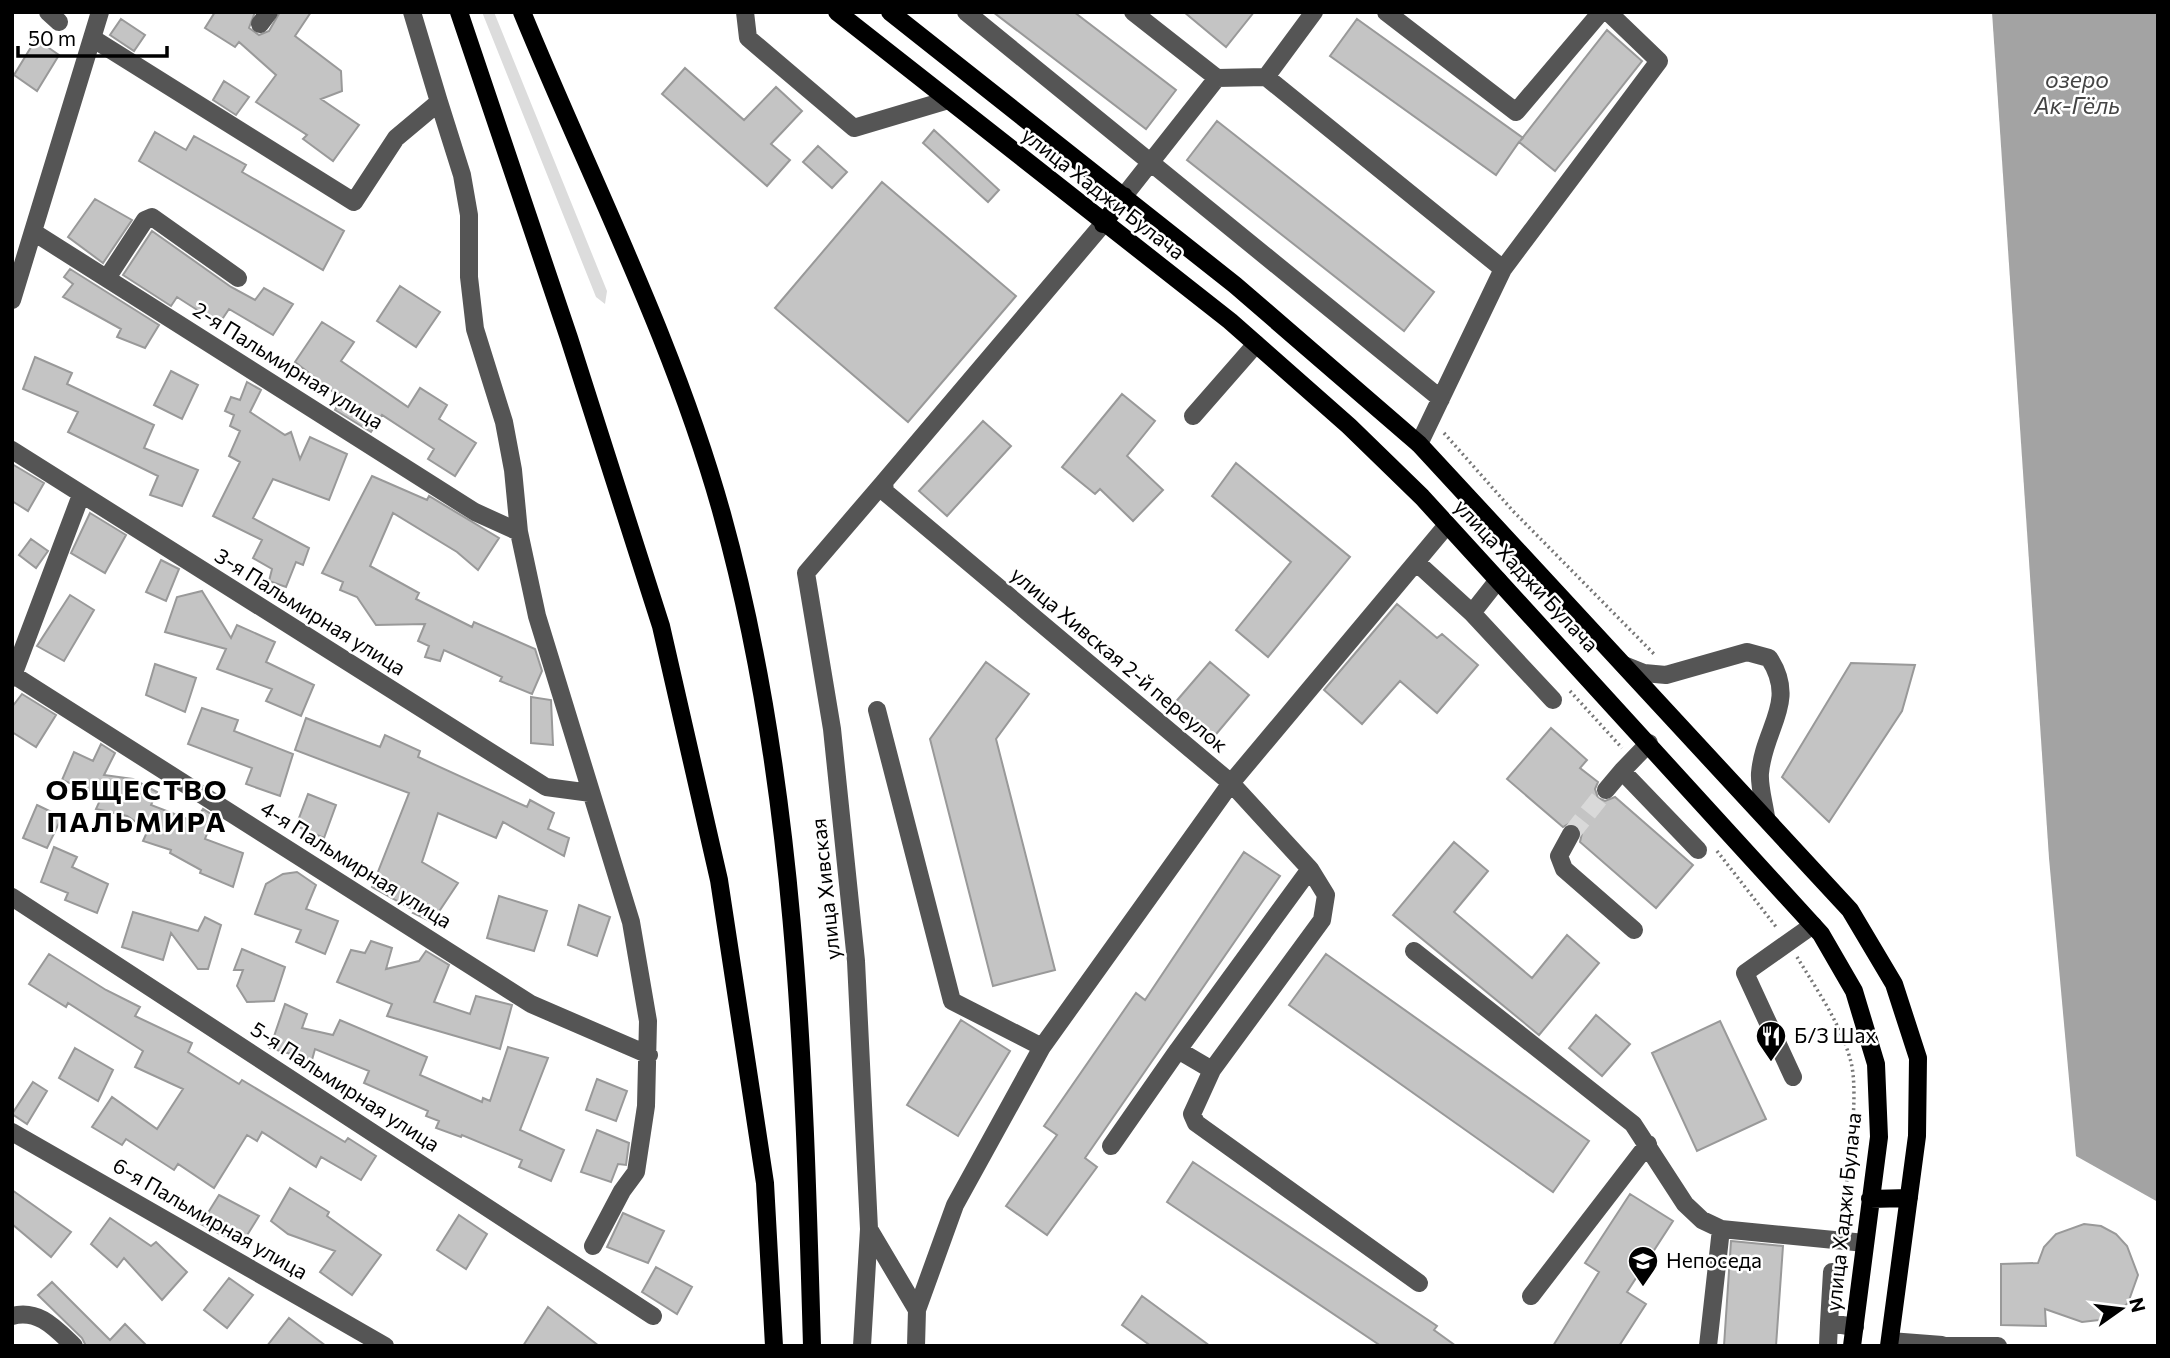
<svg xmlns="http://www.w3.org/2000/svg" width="2170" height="1358" font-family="Commissioner,sans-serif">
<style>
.green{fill:#dcdcdc}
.water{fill:#a3a3a3}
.building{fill:#c4c4c4;stroke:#999;stroke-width:2}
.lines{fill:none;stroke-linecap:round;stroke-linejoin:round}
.minor-tunnel{stroke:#d9d9d9;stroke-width:18;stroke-dasharray:18 9;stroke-linecap:butt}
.path{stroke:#777;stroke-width:3.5;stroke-dasharray:2 3.5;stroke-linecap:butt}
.minor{stroke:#555;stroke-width:18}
.major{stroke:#000;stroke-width:18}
.labels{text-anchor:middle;stroke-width:5;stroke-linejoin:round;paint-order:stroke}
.street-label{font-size:21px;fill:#000;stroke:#fff}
.poi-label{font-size:21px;fill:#000;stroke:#fff;text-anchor:start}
.water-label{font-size:23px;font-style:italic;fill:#444;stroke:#fff}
.district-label{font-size:28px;font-weight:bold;letter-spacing:2px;fill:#000;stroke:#fff}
</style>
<rect width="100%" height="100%" fill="#fff"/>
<path class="green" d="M482,12H494L607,291L605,304L596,297Z"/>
<path class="water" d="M1992,12H2158V1202L2076,1156L2049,858Z"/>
<path class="building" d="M215,12H255L249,28L259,35L269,31L280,12H311L295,36L341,71L342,91L321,99L359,125L333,161L303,139L307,135L256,102L276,75L239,42L235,47L205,28Z
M993,12H1074L1176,90L1146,129Z
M1184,12H1254L1226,47Z
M121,19L145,35L134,51L110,35Z
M1357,19L1523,138L1520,141L1607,30L1642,61L1555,171L1519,142L1496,175L1330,56Z
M36,39L59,55L37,91L14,75Z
M685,68L744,120L776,87L802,111L771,144L790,160L767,186L662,94Z
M224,81L249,97L236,115L213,100Z
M1217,121L1434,292L1404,331L1187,160Z
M934,130L999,190L988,202L923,143Z
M155,132L186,150L194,136L246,165L242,172L344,231L323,270L139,161Z
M818,146L847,172L832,188L803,162Z
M882,182L1016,296L908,422L775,308Z
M95,199L132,220L103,263L68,237Z
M152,231L231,287L255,300L264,288L293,304L273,335L229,309L219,324L177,297L171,306L123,275Z
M70,269L159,325L145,348L117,337L121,329L63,297L73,284L64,277Z
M400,286L440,312L416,347L377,321Z
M322,322L354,342L341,361L408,407L420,388L447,405L439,419L476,443L455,476L428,459L434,449L382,415L371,432L335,410L341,398L295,362Z
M35,357L72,373L67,384L154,425L144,448L198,470L182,506L150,495L158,476L68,432L78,412L23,389Z
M171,371L198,385L182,419L154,405Z
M247,382L261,390L250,412L285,435L291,432L300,459L310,437L347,454L329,500L273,479L253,518L309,548L303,565L296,562L286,587L269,581L272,569L253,558L262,540L213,516L240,462L229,456L240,431L230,426L234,415L225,411L231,397L240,400Z
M1122,394L1155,421L1127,456L1163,490L1133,521L1100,489L1095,494L1062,467Z
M983,421L1011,446L947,516L919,491Z
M1236,463L1350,557L1268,657L1236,630L1291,562L1212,496Z
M12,464L44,483L28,511L12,501Z
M372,476L427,500L429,496L499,538L478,570L457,552L393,513L370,566L419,593L416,599L472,627L474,622L535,649L542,671L532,694L500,681L502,677L444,650L440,661L425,657L429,646L418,641L425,624L376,625L357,597L340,590L343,582L322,573Z
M90,513L126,535L105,573L71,553Z
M31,539L48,551L36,568L19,555Z
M161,560L179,569L166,601L146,592Z
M202,591L231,638L237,625L275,642L266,662L314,685L301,716L266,701L272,689L217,669L226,649L165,632L177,597Z
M70,595L94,610L64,661L37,646Z
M1397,604L1437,638L1442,634L1478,665L1437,713L1400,681L1362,724L1324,690Z
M986,662L1029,694L996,739L1055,970L993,986L930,739Z
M1210,662L1249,695L1212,739L1173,705Z
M1851,663L1915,665L1902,711L1829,822L1782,777Z
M155,664L196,678L185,712L146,695Z
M22,694L56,715L36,747L12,732V707Z
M531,697L551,700L553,745L531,743Z
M202,708L238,720L234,731L293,754L280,796L246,784L252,768L188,744Z
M306,718L380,747L385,735L420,751L418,757L527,807L530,800L554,813L548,829L569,838L564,856L503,822L496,838L438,813L422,862L458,883L432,922L413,913L415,911L372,887L409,793L295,750Z
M1551,728L1587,760L1580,768L1598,782L1595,789L1598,798L1605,801L1615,797L1693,865L1656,908L1580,842L1582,833L1577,824L1570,823L1563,827L1507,779Z
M101,744L115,753L104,775L133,779L157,792L151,805L195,822L203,809L214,816L205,839L243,853L233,887L200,873L201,870L170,853L171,850L143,841L148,830L127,816L96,809L102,796L62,780L74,752L93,761Z
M308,794L336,805L324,838L296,826Z
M37,805L62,817L47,848L23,838Z
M1454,842L1488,871L1454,912L1532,978L1567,935L1599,963L1539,1035L1393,915Z
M54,847L77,857L72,867L108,884L97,913L65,900L68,893L41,882Z
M1244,852L1280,876L1085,1158L1097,1167L1047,1235L1006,1206L1057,1135L1044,1126L1136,993L1145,1000Z
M297,872L316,885L306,909L338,921L325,954L296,942L301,930L255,914L266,884L283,874Z
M499,896L547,911L534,951L487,938Z
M579,905L610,917L597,956L568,945Z
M133,912L198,931L205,917L221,925L208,969H198L171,933L163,960L122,947Z
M371,941L392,948L386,969L419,961L426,951L449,965L434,1002L470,1014L476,996L512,1005L500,1049L387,1016L392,1004L337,982L351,950L365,953Z
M242,949L285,967L274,1001L247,1002L237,986L243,970H234Z
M49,954L106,990L140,1007L135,1016L192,1043L188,1052L239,1084L242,1080L345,1142L348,1138L376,1156L361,1180L321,1157L316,1167L262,1132L257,1141L247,1135L214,1188L178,1164L174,1170L126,1139L122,1145L92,1127L112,1097L157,1129L183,1089L135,1067L143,1051L68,1003L66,1007L29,984Z
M1326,954L1589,1141L1553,1192L1289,1005Z
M285,1004L307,1014L302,1028L333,1035L340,1020L427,1057L420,1075L482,1102L483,1098L490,1101L508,1047L548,1058L520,1130L564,1150L551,1181L519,1167L522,1160L462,1135L461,1137L436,1128L439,1121L426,1116L428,1111L364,1083L369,1071L315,1049L312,1060L270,1048Z
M1596,1015L1630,1044L1602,1076L1569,1048Z
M961,1020L1010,1051L958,1136L907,1105Z
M1720,1021L1766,1119L1697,1151L1652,1053Z
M75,1048L113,1070L98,1101L59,1078Z
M597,1079L627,1091L616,1121L586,1110Z
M33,1082L47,1091L27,1124L12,1114Z
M597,1130L629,1143L626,1165L618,1164L611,1182L581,1172Z
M1193,1162L1437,1326L1434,1330L1456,1346H1381L1167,1202Z
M290,1188L329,1212L327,1216L381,1255L352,1295L320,1272L335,1251L288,1234L271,1221Z
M12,1190L71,1232L51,1257L12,1224Z
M1630,1194L1673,1221L1627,1292L1646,1304L1619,1346H1553L1599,1272L1585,1263Z
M219,1195L259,1216L241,1245L201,1224Z
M623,1213L664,1231L648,1263L607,1247Z
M459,1215L487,1234L466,1269L437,1250Z
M110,1218L151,1246L156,1242L187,1272L162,1300L124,1258L117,1267L91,1244Z
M2084,1224L2101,1226L2116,1234L2127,1246L2138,1275L2128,1303L2116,1314L2099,1320L2082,1322L2045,1309L2046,1326L2001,1325V1264L2038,1263L2044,1247L2056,1234Z
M1731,1241L1783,1246L1776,1346H1724Z
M656,1267L692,1287L677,1314L642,1292Z
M229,1278L253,1295L227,1328L204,1310Z
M52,1282L110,1340L125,1324L147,1346H86L82,1338L38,1295Z
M1142,1296L1210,1346H1151L1122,1325Z
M548,1307L599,1346H523Z
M289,1318L326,1346H267Z"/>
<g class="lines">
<path class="minor-tunnel" d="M1571,834L1606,790"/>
<path class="path" d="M1444,433L1513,511L1656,656
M1570,691L1622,748
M1717,851L1777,928
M1797,957C1817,990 1841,1024 1851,1062C1860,1099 1846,1180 1842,1222"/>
<path class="minor" d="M48,12L59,22
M745,12L748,38L854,128L948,100
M966,12L1441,399
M1133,12L1217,78
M1314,12L1266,77L1503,269
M1386,12L1516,112L1601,12
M260,24L269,12
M92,38L354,202L396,138L439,102L412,12
M439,102L462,175L469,215V277L475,329L504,422L513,470L519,532L537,616L631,922L648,1021L646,1106L636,1172L622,1191L593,1246
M1124,196L1217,78L1266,77
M1103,224L884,482L885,492L1231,783L1310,869L1326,895L1322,920L1212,1070L1192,1114L1196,1123L1419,1283
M35,233L475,512L519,532
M107,278L145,220L152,217L238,278
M12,300L100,12
M1193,416L1256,344
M1419,444L1503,269L1659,61L1608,12
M12,450L546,787L591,793
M884,482L806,573L832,729L856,961L869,1229L917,1310
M1416,562L1472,613L1498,580
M1472,613L1553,700
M1624,665L1644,673L1666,675L1747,652L1769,658C1798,702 1764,727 1760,773C1759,786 1764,803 1766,817
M12,674L531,1004L649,1055
M12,678L81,495
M877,710L952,1001L1042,1047
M1649,743L1622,771L1698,850
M1606,790L1622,771
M1571,834L1559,856L1564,869L1634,930
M12,897L653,1316
M1414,951L1633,1124L1685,1204L1702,1220L1721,1229L1865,1243
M1178,1050L1310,869
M1793,1077L1745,973L1813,925
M12,1132L385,1346
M1111,1146L1178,1050L1212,1070
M1832,1272L1829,1323L1855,1327
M1531,1296L1648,1144
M12,1316C39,1309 55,1328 74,1346
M1890,1341L1942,1345
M862,1346L869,1229
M916,1346L917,1310L955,1205L1042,1047L1231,783L1447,525
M1708,1346L1721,1229
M1828,1346L1829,1323
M1942,1346H1998"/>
<path class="major" d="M459,12L569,338L661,626L719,880L765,1183L774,1346
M522,12C590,178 674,341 722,514C797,785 804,1067 812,1346
M837,12L1230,321L1349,426L1422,497L1821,934L1854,991L1876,1064L1879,1137L1852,1346
M890,12L1235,285L1419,444L1850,910L1894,984L1918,1058L1917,1136L1889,1346
M1103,224L1124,196
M1870,1199L1909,1198"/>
</g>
<defs>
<g id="restaurant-pin" transform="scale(1.575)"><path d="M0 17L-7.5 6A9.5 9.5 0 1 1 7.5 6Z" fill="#000" stroke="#fff"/><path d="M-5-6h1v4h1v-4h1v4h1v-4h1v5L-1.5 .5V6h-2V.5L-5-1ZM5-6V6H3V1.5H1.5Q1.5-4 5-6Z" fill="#fff"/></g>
<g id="school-pin" transform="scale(1.575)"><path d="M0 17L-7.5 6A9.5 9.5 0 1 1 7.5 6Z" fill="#000" stroke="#fff"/><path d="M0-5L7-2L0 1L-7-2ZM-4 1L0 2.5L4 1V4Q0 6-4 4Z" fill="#fff"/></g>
</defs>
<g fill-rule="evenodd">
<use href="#restaurant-pin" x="1771" y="1036"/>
<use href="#school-pin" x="1643" y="1261"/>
</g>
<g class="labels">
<g class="street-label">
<text transform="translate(1103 194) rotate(38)" y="7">улица Хаджи Булача</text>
<text transform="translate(288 366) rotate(32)" y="7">2-я Пальмирная улица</text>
<text transform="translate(1526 576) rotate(47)" y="7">улица Хаджи Булача</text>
<text transform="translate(310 612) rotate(32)" y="7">3-я Пальмирная улица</text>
<text transform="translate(1119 660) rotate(40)" y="7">улица Хивская 2-й переулок</text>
<text transform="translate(356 865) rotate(32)" y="7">4-я Пальмирная улица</text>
<text transform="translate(826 889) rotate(-96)" y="7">улица Хивская</text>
<text transform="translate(345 1087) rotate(33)" y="7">5-я Пальмирная улица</text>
<text transform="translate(1844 1212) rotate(-84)" y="7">улица Хаджи Булача</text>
<text transform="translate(210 1219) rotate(30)" y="7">6-я Пальмирная улица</text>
</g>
<g class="poi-label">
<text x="1794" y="1043">Б/З Шах</text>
<text x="1666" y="1268">Непоседа</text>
</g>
<g class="water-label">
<text x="2077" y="88">озеро<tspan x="2077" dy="26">Ак-Гёль</tspan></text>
</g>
<g class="district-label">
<text x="137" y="800">ОБЩЕСТВО<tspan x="137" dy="32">ПАЛЬМИРА</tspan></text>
</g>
</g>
<rect width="2170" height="1358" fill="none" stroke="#000000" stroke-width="28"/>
<g transform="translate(2121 1309) rotate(76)" stroke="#ffffff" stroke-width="5" paint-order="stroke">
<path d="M0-5L12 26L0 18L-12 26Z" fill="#000000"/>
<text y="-10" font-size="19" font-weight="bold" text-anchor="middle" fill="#000000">N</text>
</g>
<path d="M18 46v10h149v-10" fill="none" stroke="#000000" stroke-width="3.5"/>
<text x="28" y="46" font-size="21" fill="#000000" stroke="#ffffff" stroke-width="5" paint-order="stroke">50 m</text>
</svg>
